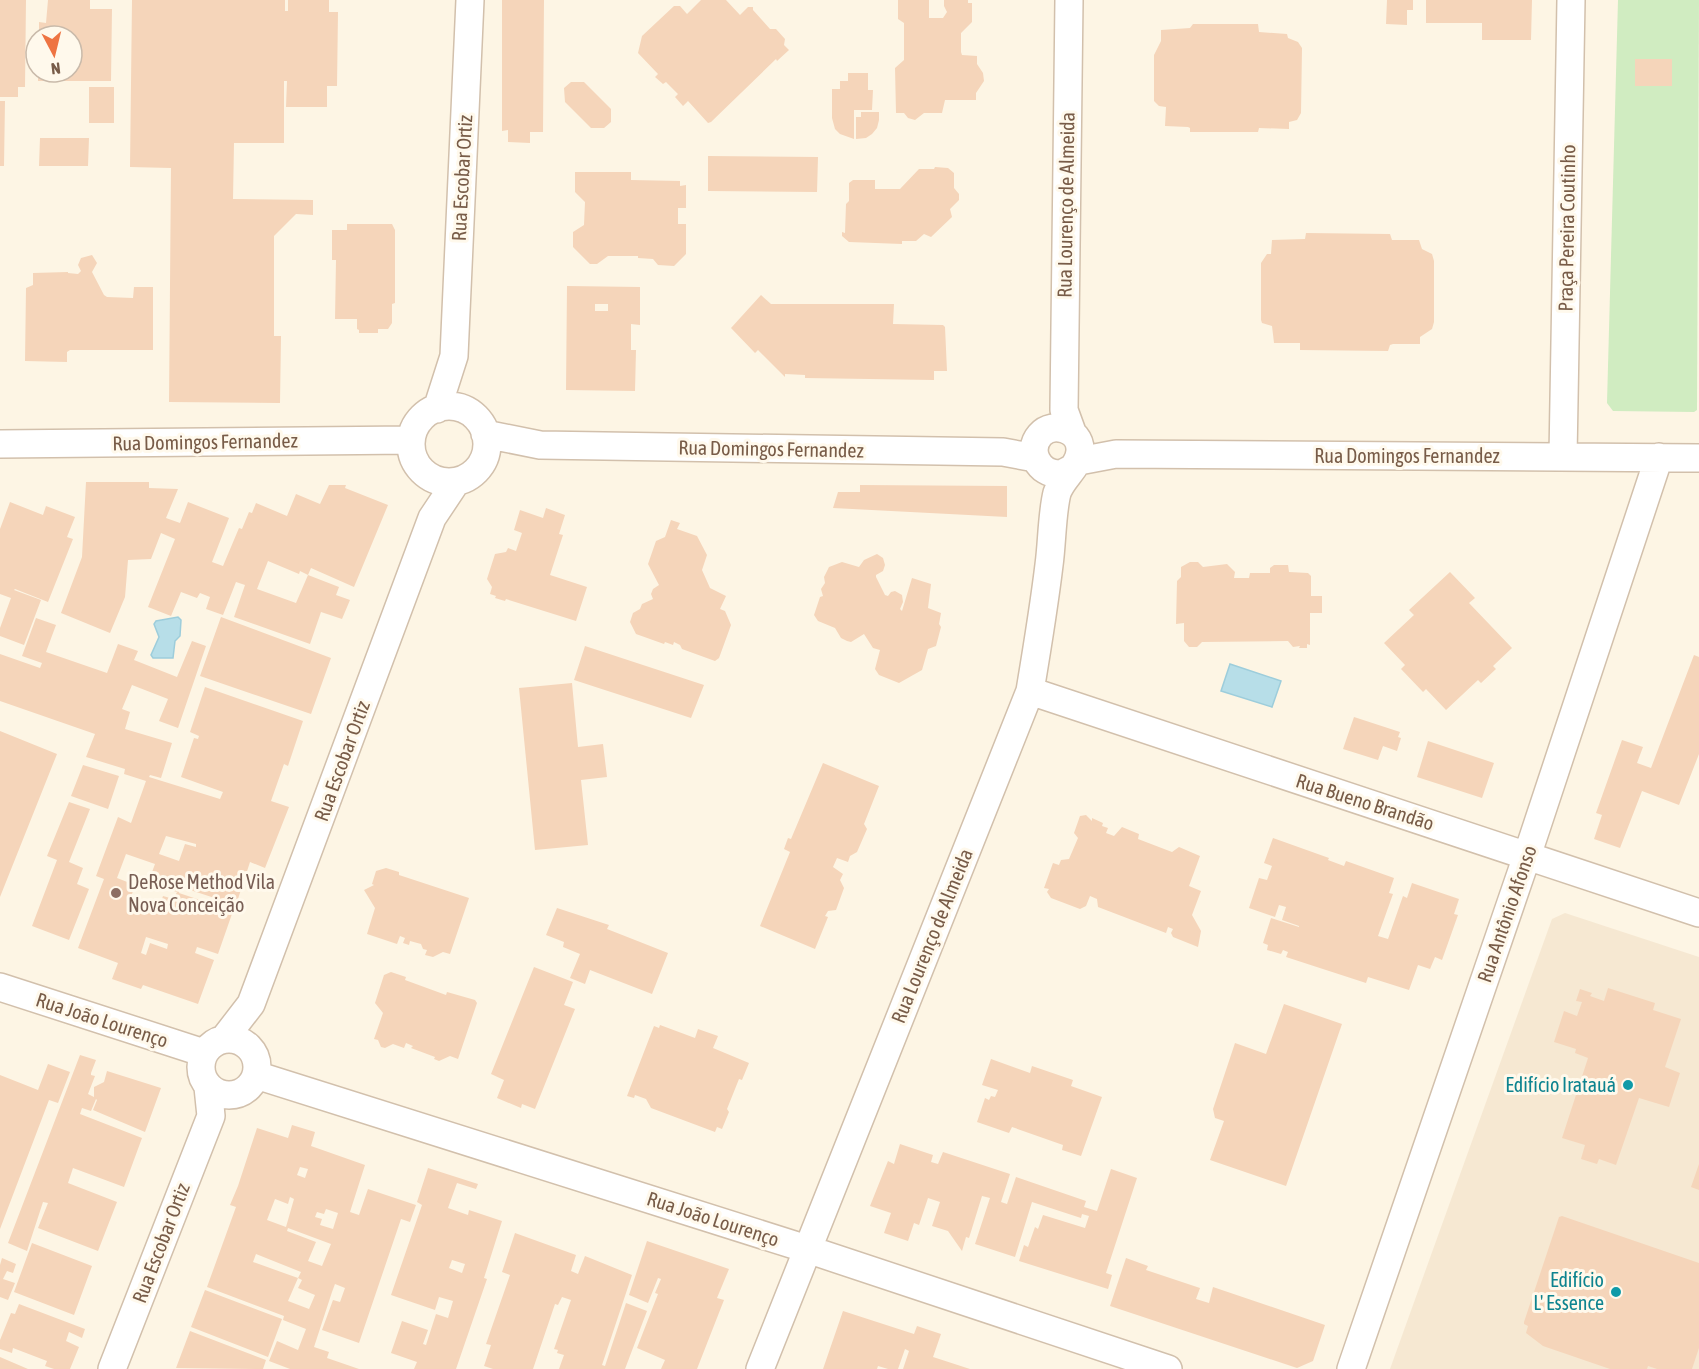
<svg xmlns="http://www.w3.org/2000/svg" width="1699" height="1369" font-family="'Asap Condensed',sans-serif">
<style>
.residential{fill:#f6e8d2}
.green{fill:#d0ecc1}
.water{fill:#b7dee8;stroke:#9dcddb;stroke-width:1.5}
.building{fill:#f5d5ba;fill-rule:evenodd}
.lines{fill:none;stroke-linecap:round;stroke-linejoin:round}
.street-casing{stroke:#d2c0ac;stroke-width:30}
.street{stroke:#fff;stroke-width:27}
.education-dot{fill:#8d6e63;stroke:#fff9ec;stroke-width:2}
.culture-dot{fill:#0f9aa8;stroke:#fff9ec;stroke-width:2}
.labels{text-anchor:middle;stroke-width:6;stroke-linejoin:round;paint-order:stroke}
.street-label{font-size:20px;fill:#785c48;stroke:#fff9ec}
.education-label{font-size:20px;fill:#785e54;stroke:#fff9ec;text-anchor:start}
.culture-label{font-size:20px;fill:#0d838f;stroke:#fff9ec;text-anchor:end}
</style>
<rect width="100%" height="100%" fill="#fdf5e4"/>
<path class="residential" d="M1565,913L1699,957V1369H1390L1552,919Z"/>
<path class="green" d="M1618,0H1699L1697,410L1694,412L1613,411L1607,403Z"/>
<path class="water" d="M178,617L181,620L180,636L175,641L173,658H153L151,655L159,637L154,624L156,621Z
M1230,664L1281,681L1272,707L1221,691Z"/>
<path class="building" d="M0,0H26L25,87H18V97H0Z
M48,0H90V9H112L111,81H38V72H72V36H39V22L46,23Z
M132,0H285V11H288V0H329V12H338L337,86H327V107H286L287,81H284V143H234L233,199L313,200V215L296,214L274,236V336H281L280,403L169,402L171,168L130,167Z
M502,0H544L543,132H530V143L508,142V130L502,131Z
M701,0H726L740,15L748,7H753V10L770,29H776L785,39L784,45L789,50L777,61L776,59L711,122L708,123L688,101L683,106L675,97L678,94L666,82L663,84L655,77L658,74L638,53L642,36L674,6H680L687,14Z
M898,0H929V18H943L947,12L944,6V0H968V3H972V22L961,33V52L962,55L977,56V64L983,73L984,81L976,93V100H945L942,113H924L915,120L908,118L904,113H896L895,68L904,60V23L898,19Z
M1387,0H1413V10H1407V25L1386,24Z
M1426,0H1532L1531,40H1482V23H1426Z
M1193,24H1258L1259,32L1287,34L1288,38L1298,42L1302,48L1301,113L1297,120L1289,122V129L1259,128L1258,132H1190V128L1188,127L1165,126L1166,107L1159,106L1154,101V55L1161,41V30L1190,28Z
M1635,59H1672V86H1635Z
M848,73H868V90H873L872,110H854V139L840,134L835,129L832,118V89H840V81H848Z
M571,82H584L611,109V122L604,128H591L565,102L564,88Z
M89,87H114V123H89Z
M0,101H5L4,166H0Z
M861,112H879V120L877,128L872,134L866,138L856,139V117H861Z
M40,138H89L88,166H39Z
M708,156L818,157L817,192L708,191Z
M935,167L948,168L954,173V188L959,194V200L950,209L952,217L931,237L924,234L916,241H902V244L849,242L842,236V232L845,233L846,204L849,201V183L853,180H875V189H900L919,169H934Z
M575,172H631V180L680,181V186L686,185V208H678V224H686V254L674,266L658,265L653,259L638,258V256H608L597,264H590L573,247V232L584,225L585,202L575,192Z
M347,224H392L395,230V303L392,304V323L388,329H378V333H359V330L357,329V319H335L336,260H332V230H347Z
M1306,233L1390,234L1392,240H1419L1422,249L1432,254L1434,261V322L1432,329L1420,337V344H1393L1390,345L1388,351L1300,350V343H1274L1272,326L1262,323L1261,320V263L1267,254H1271L1272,240L1305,239Z
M92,255L97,263L92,272L104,295L107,297L133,298L134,287H153V350H70L67,352V362L25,361L26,288L33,285V273L68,272V273L78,274L81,271L78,265L81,258Z
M567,286L640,287V325L631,324V350H636L635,391L566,390ZM595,304H608V311H595Z
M761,295L771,304H894L893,324L943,325L945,327L947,371H934V380L805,378V375L785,374V377L758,350L755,353L731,328Z
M86,482H149V488L178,489L166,518L180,523L188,502L229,518L212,562L223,566L239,528L242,529L249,512L252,513L256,503L287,516L296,494L320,504L329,485H346L345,488L388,505L354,587L311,568L308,575L300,571L299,574L268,561L257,589L296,603L308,575L339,587L336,595L350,600L342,619L321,612L310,644L234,617L245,585L236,582L223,615L206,609L210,597L200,593L197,598L181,592L171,616L148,607L175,539L161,533L151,559L128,560L125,597L110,633L61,613L82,557Z
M860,485L1007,486V517L833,508L838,492H860Z
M10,502L43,515L46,506L75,517L67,537L73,539L48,602L15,589L14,590L41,600L24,645L0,636V628L11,598L0,594V529Z
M546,508L565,515L559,534L563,535L550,575L587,587L576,621L506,599L505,601L495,598L496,596L490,594L492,587L487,579L495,554L506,552L508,548L516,551L522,533L514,530L520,510L543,518Z
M671,520L680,523L677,529L697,536L707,555L702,570L710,588L726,596L720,609L725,611L731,625L719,658L715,661L682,649L680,645L674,642L673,645L665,642L664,644L636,634L630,622L633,613L640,609L642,604L653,599L651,594L653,589L659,585L648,564L656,541L665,537Z
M877,554L883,558L885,565L883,571L876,575V577L885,595L888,596L891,592L895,591L902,595L903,602L900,609L902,611L912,578L931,584L928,608L941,613L939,624L941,627L936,646L928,649L922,670L899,683L879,675L875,669L880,650L873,648L864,634L851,642L847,641L841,638L835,628L818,621L814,615L820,597L823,596L821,589L825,583L824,577L829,567L842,562L859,567L864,560Z
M1190,562H1198L1203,567L1227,564L1235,572L1234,578H1249L1250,573H1270V568L1274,565H1288L1289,572L1308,573L1311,576V596H1322V613H1310V645L1307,644V648H1299L1300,646L1293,647L1288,641L1202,642L1197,647H1189L1184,641V623L1176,624L1177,581L1181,577V567Z
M1450,572L1475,598L1469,603L1512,648L1493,666L1496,669L1481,683L1478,680L1446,710L1426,689L1423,692L1401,669L1405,665L1384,643L1414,615L1409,610Z
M221,617L331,658L311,714L200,676Z
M36,618L56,625L46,652L107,673L118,644L138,651L134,660L177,677L192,641L206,646L178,728L159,721L168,699L132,685L122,709L130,712L125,729L172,743L161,778L150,775L149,777L220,799L223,792L181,777L194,738L198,739L199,736L190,732L205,687L303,721L288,766L284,764L271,801L289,807L265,868L250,862L236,905L181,887L179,893L233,911L218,954L197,947L195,953L214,960L198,1004L143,985L141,989L112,979L118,963L78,948L104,879L96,876L118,817L131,823L146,781L124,774L125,769L86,757L95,734L0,701V654L40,668L42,663L22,656ZM166,836L196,844V847L185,844L179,861L159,854ZM126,854L155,864L148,883L177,892L175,896L171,895L170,898L163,896L159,908L144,903L141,910L138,909L140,904L130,900L135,885L117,878ZM146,937L168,944L167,949L150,943L146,955L141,953Z
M585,646L704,685L691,718L574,680Z
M1694,655L1699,657V754L1679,805L1642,791L1620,848L1594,839L1602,815L1596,813L1622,740L1643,747L1637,763L1651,768Z
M572,683L578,747L603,744L607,777L581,780L588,845L535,850L519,688Z
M1354,717L1400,732L1398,737L1401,738L1397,751L1383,746L1378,760L1343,749Z
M0,731L57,754L0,897Z
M1428,741L1494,763L1482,798L1417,777Z
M823,763L879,786L864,824L867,829L857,852L850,856L848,862L837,858L833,867L843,874L840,880L844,888L836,910L828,911L825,916L828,917L815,949L760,926L790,852L784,849L788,838L791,839Z
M83,765L119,776L108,809L71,796Z
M69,802L90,809L69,862L83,868L77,884L89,889L69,940L32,926L57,860L47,856Z
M1086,815L1092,821V818L1103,823L1102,826L1108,828L1106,833L1114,836L1122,827L1139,834L1138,839L1172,852L1179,847L1200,856L1189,886L1201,891L1192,915L1201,931L1198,947L1173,937L1171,933L1173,929L1168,927L1166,933L1098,907L1097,899L1090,896L1086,906L1080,909L1051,898L1047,892L1049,889L1044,888L1053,863L1059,865L1061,860L1069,859L1078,838L1074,833L1080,816Z
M1273,838L1329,858L1328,860L1344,866L1346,861L1394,878L1389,893L1393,894L1378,936L1388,939L1403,896L1407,898L1412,883L1459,899L1454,914L1458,915L1442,960L1435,957L1430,969L1418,965L1409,990L1368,977L1366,983L1286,957L1288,952L1283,950L1281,954L1267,950L1268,945L1263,943L1271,918L1299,927V926L1282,920L1286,907L1279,905L1275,917L1249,908L1259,878L1267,880L1272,866L1264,863Z
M386,868L399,872V875L469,898L450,954L443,952L433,957L425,955L427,950L423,949L421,944L410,941L409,945L403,943L405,938L400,936L397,944L367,934L375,908L364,890L374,885L372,884L376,871Z
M557,908L609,925L607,929L668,953L652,994L590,970L585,984L570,978L580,954L563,947L564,942L546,935Z
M534,967L573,982L564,1005L575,1009L535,1109L522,1104L521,1108L497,1098L504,1080L491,1074Z
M391,972L406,977L405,980L446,995L447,992L475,1000L477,1003L458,1059L450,1056L439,1061L434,1059L435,1057L411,1048L413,1046L406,1043L404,1048L393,1044L385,1048L381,1047L378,1040L374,1039L383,1013L375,1003L384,975Z
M1608,988L1655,1003L1653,1010L1681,1019L1665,1067L1680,1073L1669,1107L1639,1098L1616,1165L1599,1159L1597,1164L1581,1159L1585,1145L1562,1138L1588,1058L1575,1053L1576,1049L1554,1042L1564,1011L1577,1016L1582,1002L1576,1001L1580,989L1592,993L1590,996L1604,1001Z
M1284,1004L1342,1024L1286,1186L1210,1160L1224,1121L1215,1118L1213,1109L1235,1043L1266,1054Z
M660,1025L695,1038L698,1029L718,1036L713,1048L749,1063L742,1080L739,1079L727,1109L729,1112L722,1129L717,1127L715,1132L651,1108L646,1099L635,1095L634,1098L627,1096L654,1026L659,1028Z
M80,1055L96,1060L91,1073V1075L95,1076L88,1094L94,1097V1087L104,1082L107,1071L161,1088L145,1132L93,1110L97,1100L96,1099L91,1111L82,1108L80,1114L142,1138L124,1187L73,1168L68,1183L117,1202L98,1251L38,1228L48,1203L43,1202L27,1251L8,1243Z
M991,1059L1030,1073L1032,1066L1073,1080L1071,1086L1102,1097L1081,1156L1062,1150L1063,1145L1012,1127L1009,1133L977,1122L985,1098L989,1100L991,1096L995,1097L998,1090L982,1085Z
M48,1064L70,1072L58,1103L49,1100L0,1229V1075L38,1090Z
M292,1125L315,1132L311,1146L365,1165L350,1212L359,1215L368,1189L416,1205L410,1222L401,1219L359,1343L322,1330L333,1300L340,1302L345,1288L335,1284L332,1292L314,1347L329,1352L327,1358L359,1369H290L269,1361L277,1341L298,1350L306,1329L283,1320L284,1316L207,1287L236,1207L230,1205L238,1186L257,1128L288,1138ZM300,1167L308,1169L305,1178L297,1175ZM290,1197L294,1199L286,1227L267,1220L275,1199L288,1204ZM326,1209L338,1213L333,1229L320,1225L322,1219L315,1217L317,1212L324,1214ZM288,1228L331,1244L322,1266L308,1261L316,1242L287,1231ZM256,1254L301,1272L298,1278L302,1280L298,1288L315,1295L309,1309L288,1301L298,1278L253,1262Z
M900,1144L933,1155L931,1162L938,1164L943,1152L1010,1174L1001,1202L1007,1204L1016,1177L1086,1201L1084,1207L1097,1211L1111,1169L1137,1178L1106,1273L1112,1275L1108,1289L1019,1261L1024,1245L1028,1247L1035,1227L1038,1229L1043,1215L1085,1228L1089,1216L1082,1214L1081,1218L1032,1202L1015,1257L975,1244L990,1198L982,1196L969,1238L966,1237L962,1251L948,1231L932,1226L940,1202L928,1198L919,1225L914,1223L908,1241L884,1233L891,1213L870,1206L888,1161L894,1164Z
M1699,1164V1190L1691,1187Z
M428,1168L478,1184L476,1189L457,1183L448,1208L468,1215L469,1210L502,1221L484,1278L487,1279L456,1369H414L417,1362L391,1353L402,1321L428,1330L423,1344L426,1345L436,1314L448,1318L453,1301L439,1297L435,1310L391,1295L422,1205L417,1202ZM452,1260L465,1264L462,1273L449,1268Z
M1562,1216L1699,1263V1348L1692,1369H1657L1648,1366L1647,1369H1610L1543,1346L1526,1333L1528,1326L1524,1324V1322L1559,1217Z
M515,1233L576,1255L571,1271L578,1274L585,1256L632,1275L602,1365L605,1366L626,1303L647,1311L625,1369H559L564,1355L557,1353L558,1350L554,1349L571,1300L562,1297L558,1305L555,1304L533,1369H493L484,1366L491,1345L486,1344L510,1275L502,1272Z
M647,1241L729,1269L717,1298L724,1300L697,1369H661L665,1360L637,1348L658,1294L655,1293L661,1279L658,1278L648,1303L629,1295Z
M32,1243L92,1266L74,1315L14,1292Z
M2,1258L16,1264L13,1273L7,1271L3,1279L15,1283L8,1300L0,1297V1265Z
M1126,1258L1148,1266L1146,1270L1200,1288L1196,1299L1209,1303L1213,1287L1325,1325L1313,1361L1297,1368L1110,1306Z
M205,1290L282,1319L268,1357L191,1327Z
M19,1304L85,1329L82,1338L69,1332L66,1341L79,1347L70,1369H54L45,1366L47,1361L13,1348L12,1353L0,1349V1340L11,1313L15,1314Z
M843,1311L914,1334L917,1326L941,1334L933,1357L970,1369H903L909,1351L905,1349L898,1369H888L878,1366L877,1369H823Z
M190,1331L266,1360L263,1369L176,1368Z
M0,1357L28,1369H0Z"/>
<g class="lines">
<g class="street-casing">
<path id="street" d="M1069,0L1064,410L1072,432
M411 444a38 38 0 1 1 76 0a38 38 0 1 1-76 0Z
M437,409L454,356L470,0
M485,434L540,445L1003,452L1035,458
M0,444L411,440
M1563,457L1571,0
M1079,461L1116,454L1699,458
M1030,691L1699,913
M0,987L204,1053
M201 1067a28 28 0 1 1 56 0a28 28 0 1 1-56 0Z
M224,1039L251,1004L432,518L456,482
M256,1075L807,1249L1168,1369
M112,1369L211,1116L208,1087
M760,1369L1030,691C1037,649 1044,607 1049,565C1052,544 1052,512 1057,493C1062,477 1081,466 1080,449C1080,430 1053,420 1040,435C1026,451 1039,474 1059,474C1063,474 1067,471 1071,469
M1351,1369L1527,856L1659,457"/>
</g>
<use href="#street" class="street"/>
</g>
<circle class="education-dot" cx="116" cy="893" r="6"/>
<g class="culture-dot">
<circle cx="1628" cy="1085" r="6"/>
<circle cx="1616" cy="1292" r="6"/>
</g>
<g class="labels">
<g class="street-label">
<text transform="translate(462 178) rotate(-87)" y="7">Rua Escobar Ortiz</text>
<text transform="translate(1066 205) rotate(-89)" y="7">Rua Lourenço de Almeida</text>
<text transform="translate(1567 228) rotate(-89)" y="7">Praça Pereira Coutinho</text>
<text transform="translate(205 442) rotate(-1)" y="7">Rua Domingos Fernandez</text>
<text transform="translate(771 449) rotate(1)" y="7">Rua Domingos Fernandez</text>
<text x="1407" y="463">Rua Domingos Fernandez</text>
<text transform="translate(342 761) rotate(-70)" y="7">Rua Escobar Ortiz</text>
<text transform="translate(1365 802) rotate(18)" y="7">Rua Bueno Brandão</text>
<text transform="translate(1507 914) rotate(-71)" y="7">Rua Antônio Afonso</text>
<text transform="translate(932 936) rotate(-68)" y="7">Rua Lourenço de Almeida</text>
<text transform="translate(102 1020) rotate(18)" y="7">Rua João Lourenço</text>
<text transform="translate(713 1219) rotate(18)" y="7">Rua João Lourenço</text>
<text transform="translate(161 1243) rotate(-69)" y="7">Rua Escobar Ortiz</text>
</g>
<g class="education-label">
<text x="128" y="889">DeRose Method Vila<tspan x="128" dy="23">Nova Conceição</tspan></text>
</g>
<g class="culture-label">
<text x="1616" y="1092">Edifício Iratauá</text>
<text x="1604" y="1287">Edifício<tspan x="1604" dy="23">L' Essence</tspan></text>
</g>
</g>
<g transform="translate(54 54) rotate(173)"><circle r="28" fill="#fff9ec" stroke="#c9baaa" stroke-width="1.5"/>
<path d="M0-4.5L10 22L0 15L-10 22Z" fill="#ee7442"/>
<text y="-9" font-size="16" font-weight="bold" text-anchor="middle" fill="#785c48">N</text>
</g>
</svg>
